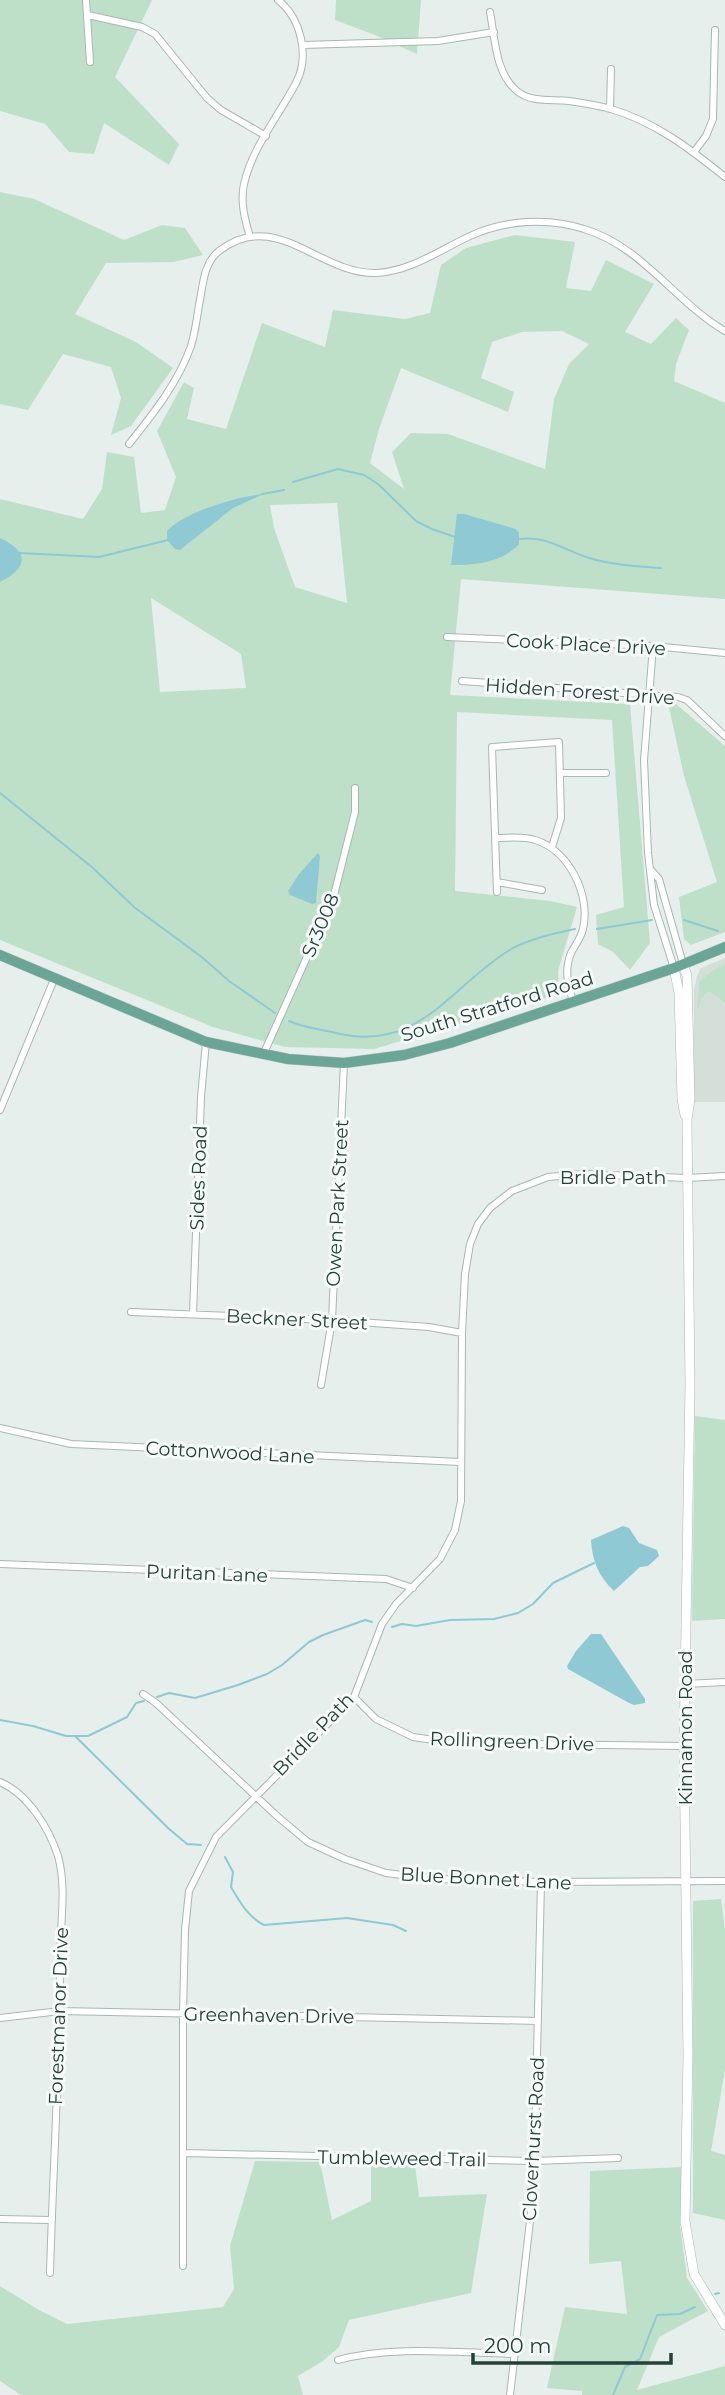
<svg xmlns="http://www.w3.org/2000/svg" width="725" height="2395" font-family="Montserrat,sans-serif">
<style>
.built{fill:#d4dfda}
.green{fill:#bfe0c8;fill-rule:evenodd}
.water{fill:#8ec9d4}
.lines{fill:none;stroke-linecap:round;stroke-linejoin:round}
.stream{stroke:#8ec9d4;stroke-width:2}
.street-casing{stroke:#a8b8b2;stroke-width:8}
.secondary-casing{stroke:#a4bbb3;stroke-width:10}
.primary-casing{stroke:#c2cac8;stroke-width:11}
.street{stroke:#fff;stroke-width:6}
.secondary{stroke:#fff;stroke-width:9}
.primary{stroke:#6aa596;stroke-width:10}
.labels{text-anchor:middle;stroke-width:6;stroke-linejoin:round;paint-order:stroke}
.street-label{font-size:19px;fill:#24423a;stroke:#f7fbf9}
</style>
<rect width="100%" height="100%" fill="#e6efeb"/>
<path class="built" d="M725,958V1102H694V990L697,976L701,968Z"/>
<path class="green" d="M0,0H152L115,77L179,144L169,165L104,123L94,154L69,152L45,124L0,111Z
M336,0H421L417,54L375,35L335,20Z
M0,192L34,199L124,240L162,225L185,228L203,255L174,262L106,263L75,314L136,342L173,368L131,426L111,435L121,398L111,367L63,354L28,410L0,404Z
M515,235L575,242L566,288L591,291L606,260L654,284L625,332L651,344L676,318L689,330L676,364L674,381L725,403V599L461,579L450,695L630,704L650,943L630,970L613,952L598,944L596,915L624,907L612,720L457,712L455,891L550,901L577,907L558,971L559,994L374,1049L285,1047L213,1027L0,940V499L83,519L102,489L107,452L134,457L141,513L165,510L176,477L157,431L184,382L194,388L187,419L226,429L262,323L325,347L333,310L405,319L430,313L441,265L466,248ZM562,331L589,344L569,364L554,399L545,469L448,434L411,433L392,452L404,489L370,463L379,429L401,368L508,412L514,392L481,378L492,342L522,332ZM337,503L347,603L295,587L274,528L270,505ZM151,598L241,654L246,688L160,692Z
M675,703L725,746V932L691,945L684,939L679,897L717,882L684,776L669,707Z
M725,964V1003L709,991L701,998L699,1008L697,1009L699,982L713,970Z
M695,1416L725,1420V1619L692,1621Z
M721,1899L725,1929V2070L711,2151L725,2155V2220L693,2213V1901Z
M255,2161L320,2162L332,2220L371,2201V2162L415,2165L419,2197L487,2194L471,2293L349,2320L339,2347L323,2361L298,2376L303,2395H21L0,2381V2286L39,2310L67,2324L223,2307L234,2289L230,2246Z
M682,2167L680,2225L687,2278L708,2311L659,2337L637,2390L725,2366V2395H582V2391L547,2388L565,2307L627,2314L621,2261L589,2264L590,2171Z"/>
<path class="water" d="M264,494L233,508L180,550L175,549L167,540V531C184,512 238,496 264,494Z
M457,514H464L516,529L519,533V544C502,563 474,565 451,565Z
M0,538C30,552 28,568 0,582Z
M318,853L320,856L316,903L312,904L290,895L288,891L299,874Z
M623,1526L629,1528L639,1543L657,1550L659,1556L648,1566L640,1567L614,1591C599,1577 592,1561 591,1540Z
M591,1634H601L645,1699V1703L634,1705L629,1703L568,1669L567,1666L576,1651Z"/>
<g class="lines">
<path class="stream" d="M293,482L338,469L364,475L378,484L416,521L432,529L455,537
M262,494L284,490
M520,539C545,535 566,551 589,558C612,565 637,566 661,568
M19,553L99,557L168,540
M0,793L93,868L134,907L203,958L229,981L275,1013
M684,920L718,931
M597,929L652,920
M289,1021C305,1028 320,1029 336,1033C418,1053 448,989 508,951C525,940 555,933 575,929
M392,1627L402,1624L416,1626L450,1620L494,1619L518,1613L533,1604L553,1583L594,1563
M157,1697L169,1693L195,1698L238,1685L267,1674L282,1665L309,1642L323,1635L365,1620L372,1622
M0,1720L33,1726L66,1736H88L127,1717L136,1703L144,1701
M75,1736L168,1828L187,1844L201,1845
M225,1857L233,1872L231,1887C240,1902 248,1917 264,1925L347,1918L393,1925L406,1931
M715,2294L719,2293
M613,2395L625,2367L640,2359L657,2315L680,2314L695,2307"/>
<g class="street-casing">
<path id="street" d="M86,0L90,62
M490,12C495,38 495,73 517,91C531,103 552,99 569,101C583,103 597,105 611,109C655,122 689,148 725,177
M88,15L142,27L155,34L207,98L221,110L266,136
M302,45L438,41L494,32
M610,109L611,69
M694,152L706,136L713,119L715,30
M250,237C245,220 240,202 244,184C252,148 279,115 296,83C310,56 301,18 278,0
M129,444C153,414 178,383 191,346C195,333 197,318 199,305C203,287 203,263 219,251C276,207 319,275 377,273C411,271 440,250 470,236C505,220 548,217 584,229C642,246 675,302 725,331
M447,637L653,646L725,653
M653,646L644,760L648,853L654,905L674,968
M462,681L678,697L687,700L725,736
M560,773H606
M497,838C509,838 523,836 535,840C569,850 591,895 583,929C581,938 575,945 571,953C564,970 568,985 573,1001
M651,870L659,879L683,964
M497,882L542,890
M497,892L492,747L559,742L561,818L552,847
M263,1055L333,899L355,812V788
M0,1110L55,977
M131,1312L332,1320L429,1327L462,1333
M193,1314L201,1097L206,1042
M321,1385L332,1320L344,1063
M0,1428L71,1444L461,1462
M0,1564L386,1579L413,1588
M685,1684L725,1682
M143,1694L156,1703L278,1817L308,1842L345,1859L386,1873L437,1879L541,1882L725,1881
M354,1697L376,1719L413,1737L455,1743L684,1746
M0,1782C28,1794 49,1828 58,1856C67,1888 60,1925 60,1957C60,2063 53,2168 50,2273
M0,2018L60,2011L538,2021
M185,2153L534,2161L618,2158
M0,2219L51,2220
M183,2266V2014L185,1930L189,1891L216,1837L354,1697L382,1624L396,1604L440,1559L455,1530L461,1501L462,1333L465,1274L470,1244L478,1224L490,1208L512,1191L548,1177L584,1174L687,1178L725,1176
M338,2360C393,2345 458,2353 515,2354
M510,2395L534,2186L541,1882"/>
</g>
<g class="secondary-casing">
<path id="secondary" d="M683,964L687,976L690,1099L687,1120L690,1385L684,1746L688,2054L685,2221L694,2274L725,2325
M674,968L679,993L682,1099L685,1115"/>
</g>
<g class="primary-casing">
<path id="primary" d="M0,955L206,1042L288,1059L344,1063L404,1055L450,1043L674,968L725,947"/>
</g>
<use href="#street" class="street"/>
<use href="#secondary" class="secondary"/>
<use href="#primary" class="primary"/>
</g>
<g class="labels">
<g class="street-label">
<text transform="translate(586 644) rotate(3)" y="7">Cook Place Drive</text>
<text transform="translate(580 691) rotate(4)" y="7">Hidden Forest Drive</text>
<text transform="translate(320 925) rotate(-67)" y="7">Sr3008</text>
<text transform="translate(497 1006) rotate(-17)" y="7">South Stratford Road</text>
<text x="613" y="1184">Bridle Path</text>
<text transform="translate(198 1178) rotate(-88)" y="7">Sides Road</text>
<text transform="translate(337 1203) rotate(-87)" y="7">Owen Park Street</text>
<text transform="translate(297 1319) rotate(3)" y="7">Beckner Street</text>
<text transform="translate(230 1452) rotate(3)" y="7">Cottonwood Lane</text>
<text transform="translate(207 1573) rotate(2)" y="7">Puritan Lane</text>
<text transform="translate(685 1728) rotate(-90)" y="7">Kinnamon Road</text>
<text transform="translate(313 1734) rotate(-46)" y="7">Bridle Path</text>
<text transform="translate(512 1741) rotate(2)" y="7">Rollingreen Drive</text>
<text transform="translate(486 1878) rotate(3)" y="7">Blue Bonnet Lane</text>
<text transform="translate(269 2015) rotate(1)" y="7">Greenhaven Drive</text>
<text transform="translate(58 2016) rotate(-88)" y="7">Forestmanor Drive</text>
<text transform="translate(533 2139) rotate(-87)" y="7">Cloverhurst Road</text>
<text transform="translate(402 2158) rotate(1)" y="7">Tumbleweed Trail</text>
</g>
</g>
<path d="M473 2353v10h198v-10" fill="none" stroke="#24423a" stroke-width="3.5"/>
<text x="484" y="2353" font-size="21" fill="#24423a" stroke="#f7fbf9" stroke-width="5" paint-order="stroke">200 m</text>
</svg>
